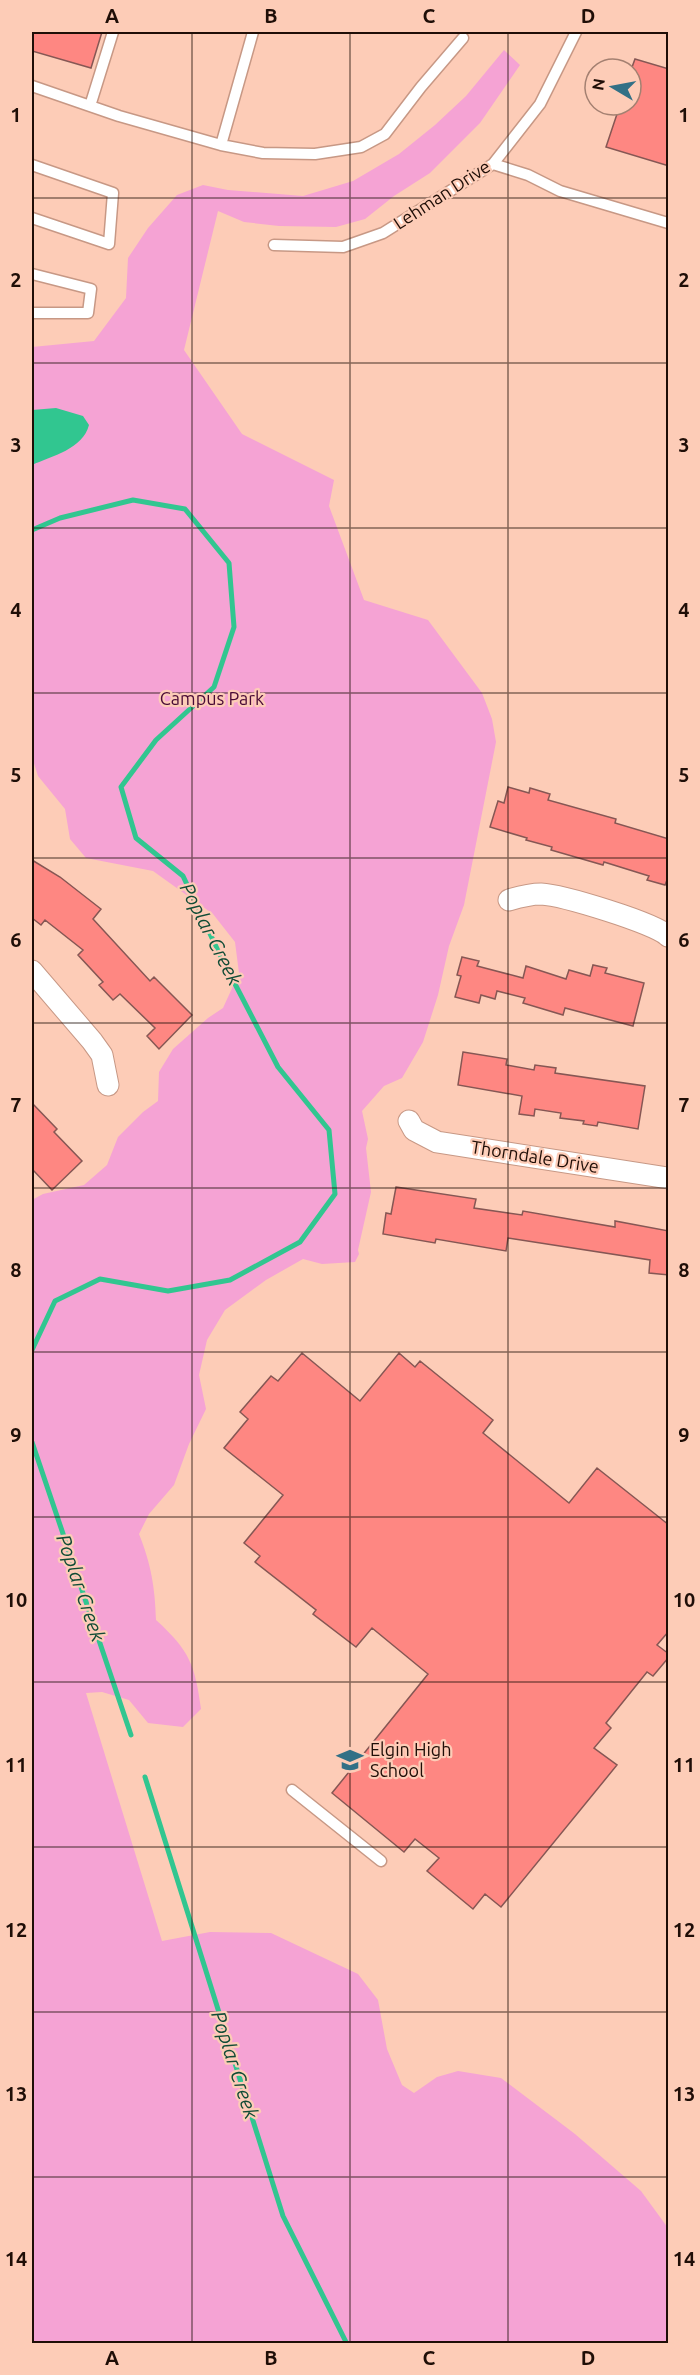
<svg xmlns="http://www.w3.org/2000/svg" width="700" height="2375" font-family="Ubuntu,sans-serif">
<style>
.green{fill:#f5a3d4}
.water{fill:#31c690}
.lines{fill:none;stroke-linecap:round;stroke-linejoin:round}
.stream{stroke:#31c690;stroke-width:5}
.building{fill:#fe8782;stroke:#865754;stroke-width:1.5}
.service-casing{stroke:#c79885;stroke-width:13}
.minor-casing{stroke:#c79885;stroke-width:23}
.service{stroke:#fff;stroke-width:10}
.minor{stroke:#fff;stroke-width:21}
.grid{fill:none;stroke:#1f0e07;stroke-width:1.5;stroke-opacity:0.55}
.labels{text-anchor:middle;stroke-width:4.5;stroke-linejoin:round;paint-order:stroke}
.street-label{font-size:18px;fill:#1f0e07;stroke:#fdccb7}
.park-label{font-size:18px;fill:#490a36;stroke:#fdccb7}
.poi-label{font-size:18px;fill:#1f0e07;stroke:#fdccb7;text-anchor:start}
.water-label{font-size:20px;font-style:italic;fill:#104b35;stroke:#fdccb7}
.neatline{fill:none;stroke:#1f0e07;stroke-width:2}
.grid-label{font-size:20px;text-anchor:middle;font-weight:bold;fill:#1f0e07}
</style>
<rect width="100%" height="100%" fill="#fdccb7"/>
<path class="green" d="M504,50L520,65L480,123L430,173L394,196L365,219L336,227L279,226L244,222L218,211L184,350L242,434L334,480L329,506L364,600L428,620L482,693L492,719L496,742L464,905L449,946L438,995L423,1042L402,1078L384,1086L362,1111L368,1139L366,1148L371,1192L358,1250L359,1254L355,1262L322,1264L303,1259L266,1280L225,1310L207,1340L199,1375L206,1409L189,1444L174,1485L149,1514L139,1534C151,1564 155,1587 156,1620C190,1651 195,1665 201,1709L183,1727L148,1723L129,1700L102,1692L86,1693L162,1941L210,1932L271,1933L358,1974L378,2000L387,2049L402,2085L414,2093L437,2077L458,2071L501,2078L575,2134L641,2191L668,2228V2343L32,2344V1200L43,1194L84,1185L107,1165L118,1137L143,1112L158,1101L159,1072L173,1049L208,1018L223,1008L239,973L235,942L213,914L153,871L86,858L70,839L65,809L38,776L32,757V347L94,341L126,298L128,258L148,228L177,195L203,185L228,190L303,196L353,181L399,154L435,125L466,96Z"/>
<path class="water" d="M56,408L83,416L89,425C83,449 52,456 32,465V410Z"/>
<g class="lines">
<path class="stream" d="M32,530L60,518L133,500L185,509L229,563L234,627L214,687L156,740L121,787L136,838L183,876L220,955L278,1067L329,1130L335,1194L300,1242L230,1280L168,1291L100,1279L55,1301L32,1350
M32,1442L131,1735
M145,1777L283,2216L347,2344"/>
</g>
<path class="building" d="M32,32H102L91,68L32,51Z
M635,59L669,69V166L606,147L620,105H631V70Z
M508,787L529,793L530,788L550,794L548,800L616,819L615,823L669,839V875L665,885L647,880L649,876L604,862L603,865L551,850L552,847L526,840L527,838L490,827L498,801L504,803Z
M32,860L60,877L101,909L93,919L150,981L154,977L192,1015L159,1049L147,1036L155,1028L120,994L113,1000L99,985L103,982L78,955L83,950L45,920L41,925L32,918Z
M462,957L479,961L477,966L523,978L526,966L566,979L569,970L590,976L593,965L607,968L605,973L644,983L633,1026L565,1008L563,1015L523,1003L525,998L497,991L495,999L481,995L479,1003L455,997L461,976L457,975Z
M463,1052L507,1059L506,1065L534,1070L535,1065L556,1068L555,1073L645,1086L638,1129L598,1122L597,1126L583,1124L584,1121L560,1118L561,1113L535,1109L534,1116L519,1114L522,1096L458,1085Z
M32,1103L57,1129L54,1132L82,1161L52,1190L32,1169Z
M396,1187L476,1199L474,1208L522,1215L523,1211L615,1227V1221L669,1231V1275L649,1273L650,1260L508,1238L506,1251L436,1239L435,1243L383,1234L386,1213L391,1214Z
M302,1353L360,1401L399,1353L415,1367L420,1361L493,1420L483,1433L569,1503L597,1468L669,1525V1631L657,1645L669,1654V1657L653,1676L647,1672L606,1723L611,1728L594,1748L617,1765L501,1907L485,1894L473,1909L427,1871L439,1858L415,1839L404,1852L332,1793L428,1674L372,1628L356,1647L313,1614L316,1610L255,1562L260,1556L244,1543L283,1495L224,1448L248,1419L240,1412L271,1376L278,1381Z"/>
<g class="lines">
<g class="service-casing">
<path id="service" d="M32,86L119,116L221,145L253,32
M90,106L113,32
M221,145L263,153L315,154L361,147L385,134L421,87L463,38
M493,164L528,175L560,191L668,223
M32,165L113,193L109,244L32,218
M274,245L343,247L383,233L493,164L540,104L576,32
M32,274L91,289L88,313H32
M292,1790L381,1861"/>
</g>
<g class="minor-casing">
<path id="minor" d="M509,900C519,897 530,894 541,894C562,895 655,923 668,936
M32,971L92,1041L102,1055L108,1085
M409,1121L414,1130L437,1142L668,1178"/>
</g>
<use href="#service" class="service"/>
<use href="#minor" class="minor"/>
</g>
<path class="grid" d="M192,32V2344M350,32V2344M508,32V2344M32,198H668M32,363H668M32,528H668M32,693H668M32,858H668M32,1023H668M32,1188H668M32,1352H668M32,1517H668M32,1682H668M32,1847H668M32,2012H668M32,2177H668"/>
<defs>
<g id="school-bare" transform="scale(2.07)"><path d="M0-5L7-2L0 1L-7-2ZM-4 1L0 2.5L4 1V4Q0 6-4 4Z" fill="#327086" stroke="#fdccb7" stroke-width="2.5" paint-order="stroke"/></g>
</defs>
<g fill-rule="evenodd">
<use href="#school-bare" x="350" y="1760"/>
</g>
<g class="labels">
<g class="street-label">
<text transform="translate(442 195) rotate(-33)" y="6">Lehman Drive</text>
<text transform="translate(535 1157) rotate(9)" y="6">Thorndale Drive</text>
</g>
<g class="park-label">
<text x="212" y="705">Campus Park</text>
</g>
<g class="poi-label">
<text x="370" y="1756">Elgin High<tspan x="370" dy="21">School</tspan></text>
</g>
<g class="water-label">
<text transform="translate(211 934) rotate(63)" y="7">Poplar Creek</text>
<text transform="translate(81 1588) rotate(71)" y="7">Poplar Creek</text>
<text transform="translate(235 2065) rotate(72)" y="7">Poplar Creek</text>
</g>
</g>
<rect width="700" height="2375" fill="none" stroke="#fdccb7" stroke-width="66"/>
<g transform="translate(613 87) rotate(280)"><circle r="28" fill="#fdccb7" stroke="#a48071" stroke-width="1.5"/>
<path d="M0-4.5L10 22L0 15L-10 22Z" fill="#327086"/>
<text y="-9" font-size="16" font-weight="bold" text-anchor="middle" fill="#1f0e07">N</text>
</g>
<rect x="33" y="33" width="634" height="2309" class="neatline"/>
<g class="grid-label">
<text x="112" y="23">A</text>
<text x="271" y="23">B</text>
<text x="429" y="23">C</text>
<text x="588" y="23">D</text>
<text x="16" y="122">1</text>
<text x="684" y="122">1</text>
<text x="16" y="287">2</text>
<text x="684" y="287">2</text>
<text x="16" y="452">3</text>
<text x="684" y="452">3</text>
<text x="16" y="617">4</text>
<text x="684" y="617">4</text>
<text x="16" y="782">5</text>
<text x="684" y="782">5</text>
<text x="16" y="947">6</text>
<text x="684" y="947">6</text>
<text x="16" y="1112">7</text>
<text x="684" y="1112">7</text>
<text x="16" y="1277">8</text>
<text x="684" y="1277">8</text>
<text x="16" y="1442">9</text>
<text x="684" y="1442">9</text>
<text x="16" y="1607">10</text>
<text x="684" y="1607">10</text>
<text x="16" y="1772">11</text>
<text x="684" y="1772">11</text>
<text x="16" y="1937">12</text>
<text x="684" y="1937">12</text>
<text x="16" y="2101">13</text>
<text x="684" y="2101">13</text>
<text x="16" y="2266">14</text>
<text x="684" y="2266">14</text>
<text x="112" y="2365">A</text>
<text x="271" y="2365">B</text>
<text x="429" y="2365">C</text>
<text x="588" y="2365">D</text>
</g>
</svg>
